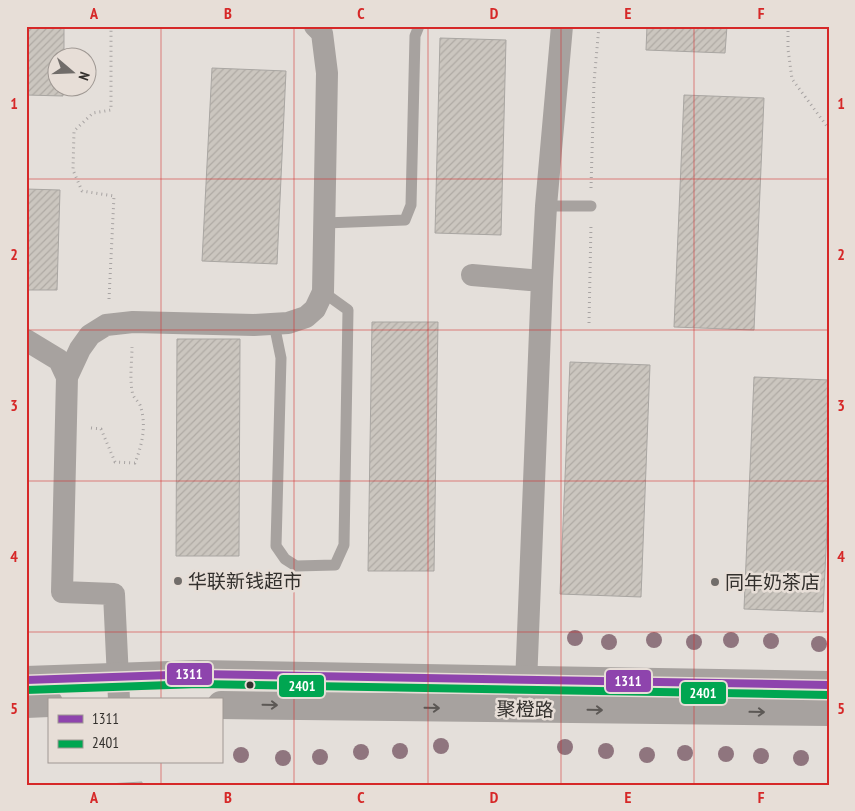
<svg xmlns="http://www.w3.org/2000/svg" width="855" height="811" font-family="'PT Sans Narrow','Noto Sans SC',sans-serif">
<style>
.building{fill:url(#building-hatch);stroke:#a9a6a2}
.lines{fill:none;stroke-linecap:round;stroke-linejoin:round}
.path{stroke:#a8a4a3;stroke-width:3;stroke-dasharray:1 4;stroke-linecap:butt}
.service{stroke:#a7a29f;stroke-width:11}
.minor{stroke:#a7a29f;stroke-width:22}
.tertiary{stroke:#a7a29f;stroke-width:28}
.bus-1-casing{stroke:#e7ded7;stroke-width:11}
.bus-2-casing{stroke:#e7ded7;stroke-width:11}
.bus-1{stroke:#8e44ad;stroke-width:8}
.bus-2{stroke:#00a651;stroke-width:8}
.tree{fill:#8f757e}
.oneway{stroke:#5c5855}
.grid{fill:none;stroke:#d62828;stroke-width:1;stroke-opacity:0.55}
.poi-dot{fill:#716d6a;stroke:#e7ded7;stroke-width:2}
.bus-dot{fill:#33302d;stroke:#e7ded7;stroke-width:2}
.labels{text-anchor:middle;stroke-width:5;stroke-linejoin:round;paint-order:stroke}
.poi-label{font-size:19px;fill:#33302d;stroke:#e7ded7;text-anchor:start}
.street-label{font-size:19px;fill:#33302d;stroke:#e7ded7}
.line-badge{stroke:#e7ded7;stroke-width:2}
.badge-label{font-size:14px;text-anchor:middle;font-weight:bold;fill:#fff}
.neatline{fill:none;stroke:#d62828;stroke-width:2}
.grid-label{font-size:16px;text-anchor:middle;font-weight:bold;fill:#d62828}
</style>
<defs>
<pattern id="building-hatch" width="6" height="6" patternUnits="userSpaceOnUse" patternTransform="scale(1.25)"><rect width="6" height="6" fill="#cbc6bf"/><path d="M-1 1l2-2M0 6l6-6M5 7l2-2" fill="none" stroke="#afaaa4"/></pattern>
</defs>
<rect width="100%" height="100%" fill="#e4dfda"/>
<path class="building" d="M26,26H64V58H58V88H63V96L26,95Z
M647,26H727L725,53L646,50Z
M440,38L506,40L501,235L435,233Z
M212,68L286,71L277,264L202,261Z
M684,95L764,98L754,330L674,327Z
M26,189L60,190L57,290H26Z
M372,322H438L434,571H368Z
M177,339H240L239,556H176Z
M570,362L650,365L641,597L560,594Z
M754,377L829,380V488L823,612L744,609Z
M142,782V785H91Z"/>
<g class="lines">
<path class="path" d="M788,26V49L792,79L829,129
M591,188L594,82L599,26
M109,299L114,196L82,191L73,170L74,131L93,113L111,110V26
M589,323L591,224
M91,428L101,429L115,462L135,463C142,445 147,425 140,405C138,401 135,399 133,395C129,381 132,362 132,347"/>
<path class="service" d="M546,206H591
M325,223L405,220L411,205L415,36L419,26
M274,324L281,358L276,546L285,559L296,566L335,565L344,545L348,310L323,292"/>
<path class="minor" d="M472,275L542,281L525,709
M542,281L546,206L562,26
M26,340L59,360L67,377
M119,700L114,594L62,592L67,377L80,349L90,335L106,325L133,322L254,325L288,323L306,317L315,309L323,292L327,73L322,33L315,26"/>
<path class="tertiary" d="M26,680L199,674L829,685
M26,704L49,703
M221,705L829,712"/>
<g class="bus-1-casing">
<path id="bus-1" d="M26,680L199,674L829,685"/>
</g>
<g class="bus-2-casing">
<path id="bus-2" d="M26,690L199,684L829,695"/>
</g>
<use href="#bus-1" class="bus-1"/>
<use href="#bus-2" class="bus-2"/>
</g>
<g class="tree">
<circle cx="575" cy="638" r="8"/>
<circle cx="654" cy="640" r="8"/>
<circle cx="731" cy="640" r="8"/>
<circle cx="771" cy="641" r="8"/>
<circle cx="609" cy="642" r="8"/>
<circle cx="694" cy="642" r="8"/>
<circle cx="819" cy="644" r="8"/>
<circle cx="441" cy="746" r="8"/>
<circle cx="565" cy="747" r="8"/>
<circle cx="400" cy="751" r="8"/>
<circle cx="606" cy="751" r="8"/>
<circle cx="361" cy="752" r="8"/>
<circle cx="685" cy="753" r="8"/>
<circle cx="726" cy="754" r="8"/>
<circle cx="241" cy="755" r="8"/>
<circle cx="647" cy="755" r="8"/>
<circle cx="761" cy="756" r="8"/>
<circle cx="320" cy="757" r="8"/>
<circle cx="283" cy="758" r="8"/>
<circle cx="801" cy="758" r="8"/>
</g>
<defs><path id="oneway-shaft" d="M-6 0H5M1.5-3L5.5 0L1.5 3" fill="none" stroke-width="1.6" stroke-linecap="round" stroke-linejoin="round" transform="scale(1.25)"/></defs>
<g class="oneway">
<use href="#oneway-shaft" transform="translate(270 705) rotate(1)"/>
<use href="#oneway-shaft" transform="translate(432 708) rotate(1)"/>
<use href="#oneway-shaft" transform="translate(595 710) rotate(1)"/>
<use href="#oneway-shaft" transform="translate(757 712) rotate(1)"/>
</g>
<path class="grid" d="M161,26V700M294,26V785M428,26V785M561,26V785M694,26V785M26,179H829M26,330H829M26,481H829M26,632H829M161,762V785"/>
<g class="poi-dot">
<circle cx="178" cy="581" r="5"/>
<circle cx="715" cy="582" r="5"/>
</g>
<circle class="bus-dot" cx="250" cy="685" r="4.5"/>
<g class="labels">
<g class="poi-label">
<text x="188" y="588">华联新钱超市</text>
<text x="725" y="589">同年奶茶店</text>
</g>
<g class="street-label">
<text transform="translate(525 709) rotate(1)" y="7">聚橙路</text>
</g>
</g>
<g class="line-badge">
<rect x="166" y="662" width="47" height="24" rx="5" fill="#8e44ad"/>
<rect x="605" y="669" width="47" height="24" rx="5" fill="#8e44ad"/>
<rect x="278" y="674" width="47" height="24" rx="5" fill="#00a651"/>
<rect x="680" y="681" width="47" height="24" rx="5" fill="#00a651"/>
</g>
<g class="badge-label">
<text x="189" y="679">1311</text>
<text x="628" y="686">1311</text>
<text x="302" y="691">2401</text>
<text x="703" y="698">2401</text>
</g>
<rect width="855" height="811" fill="none" stroke="#e7ded7" stroke-width="55"/>
<rect x="48" y="698" width="175" height="65" fill="#e7ded7" stroke="#9f9893"/>
<rect x="58" y="715" width="25" height="8" fill="#8e44ad" stroke="#9f9893"/>
<text x="92" y="724" font-size="15" fill="#33302d">1311</text>
<rect x="58" y="740" width="25" height="8" fill="#00a651" stroke="#9f9893"/>
<text x="92" y="748" font-size="15" fill="#33302d">2401</text>
<g transform="translate(72 72) rotate(109)"><circle r="24" fill="#e7ded7" stroke="#9f9893"/>
<path d="M0-4L9 19L0 12L-9 19Z" fill="#716d6a"/>
<text y="-8" font-size="14" font-weight="bold" text-anchor="middle" fill="#33302d">N</text>
</g>
<rect x="28" y="28" width="800" height="756" class="neatline"/>
<g class="grid-label">
<text x="94" y="19">A</text>
<text x="228" y="19">B</text>
<text x="361" y="19">C</text>
<text x="494" y="19">D</text>
<text x="628" y="19">E</text>
<text x="761" y="19">F</text>
<text x="14" y="109">1</text>
<text x="841" y="109">1</text>
<text x="14" y="260">2</text>
<text x="841" y="260">2</text>
<text x="14" y="411">3</text>
<text x="841" y="411">3</text>
<text x="14" y="562">4</text>
<text x="841" y="562">4</text>
<text x="14" y="714">5</text>
<text x="841" y="714">5</text>
<text x="94" y="803">A</text>
<text x="228" y="803">B</text>
<text x="361" y="803">C</text>
<text x="494" y="803">D</text>
<text x="628" y="803">E</text>
<text x="761" y="803">F</text>
</g>
</svg>
